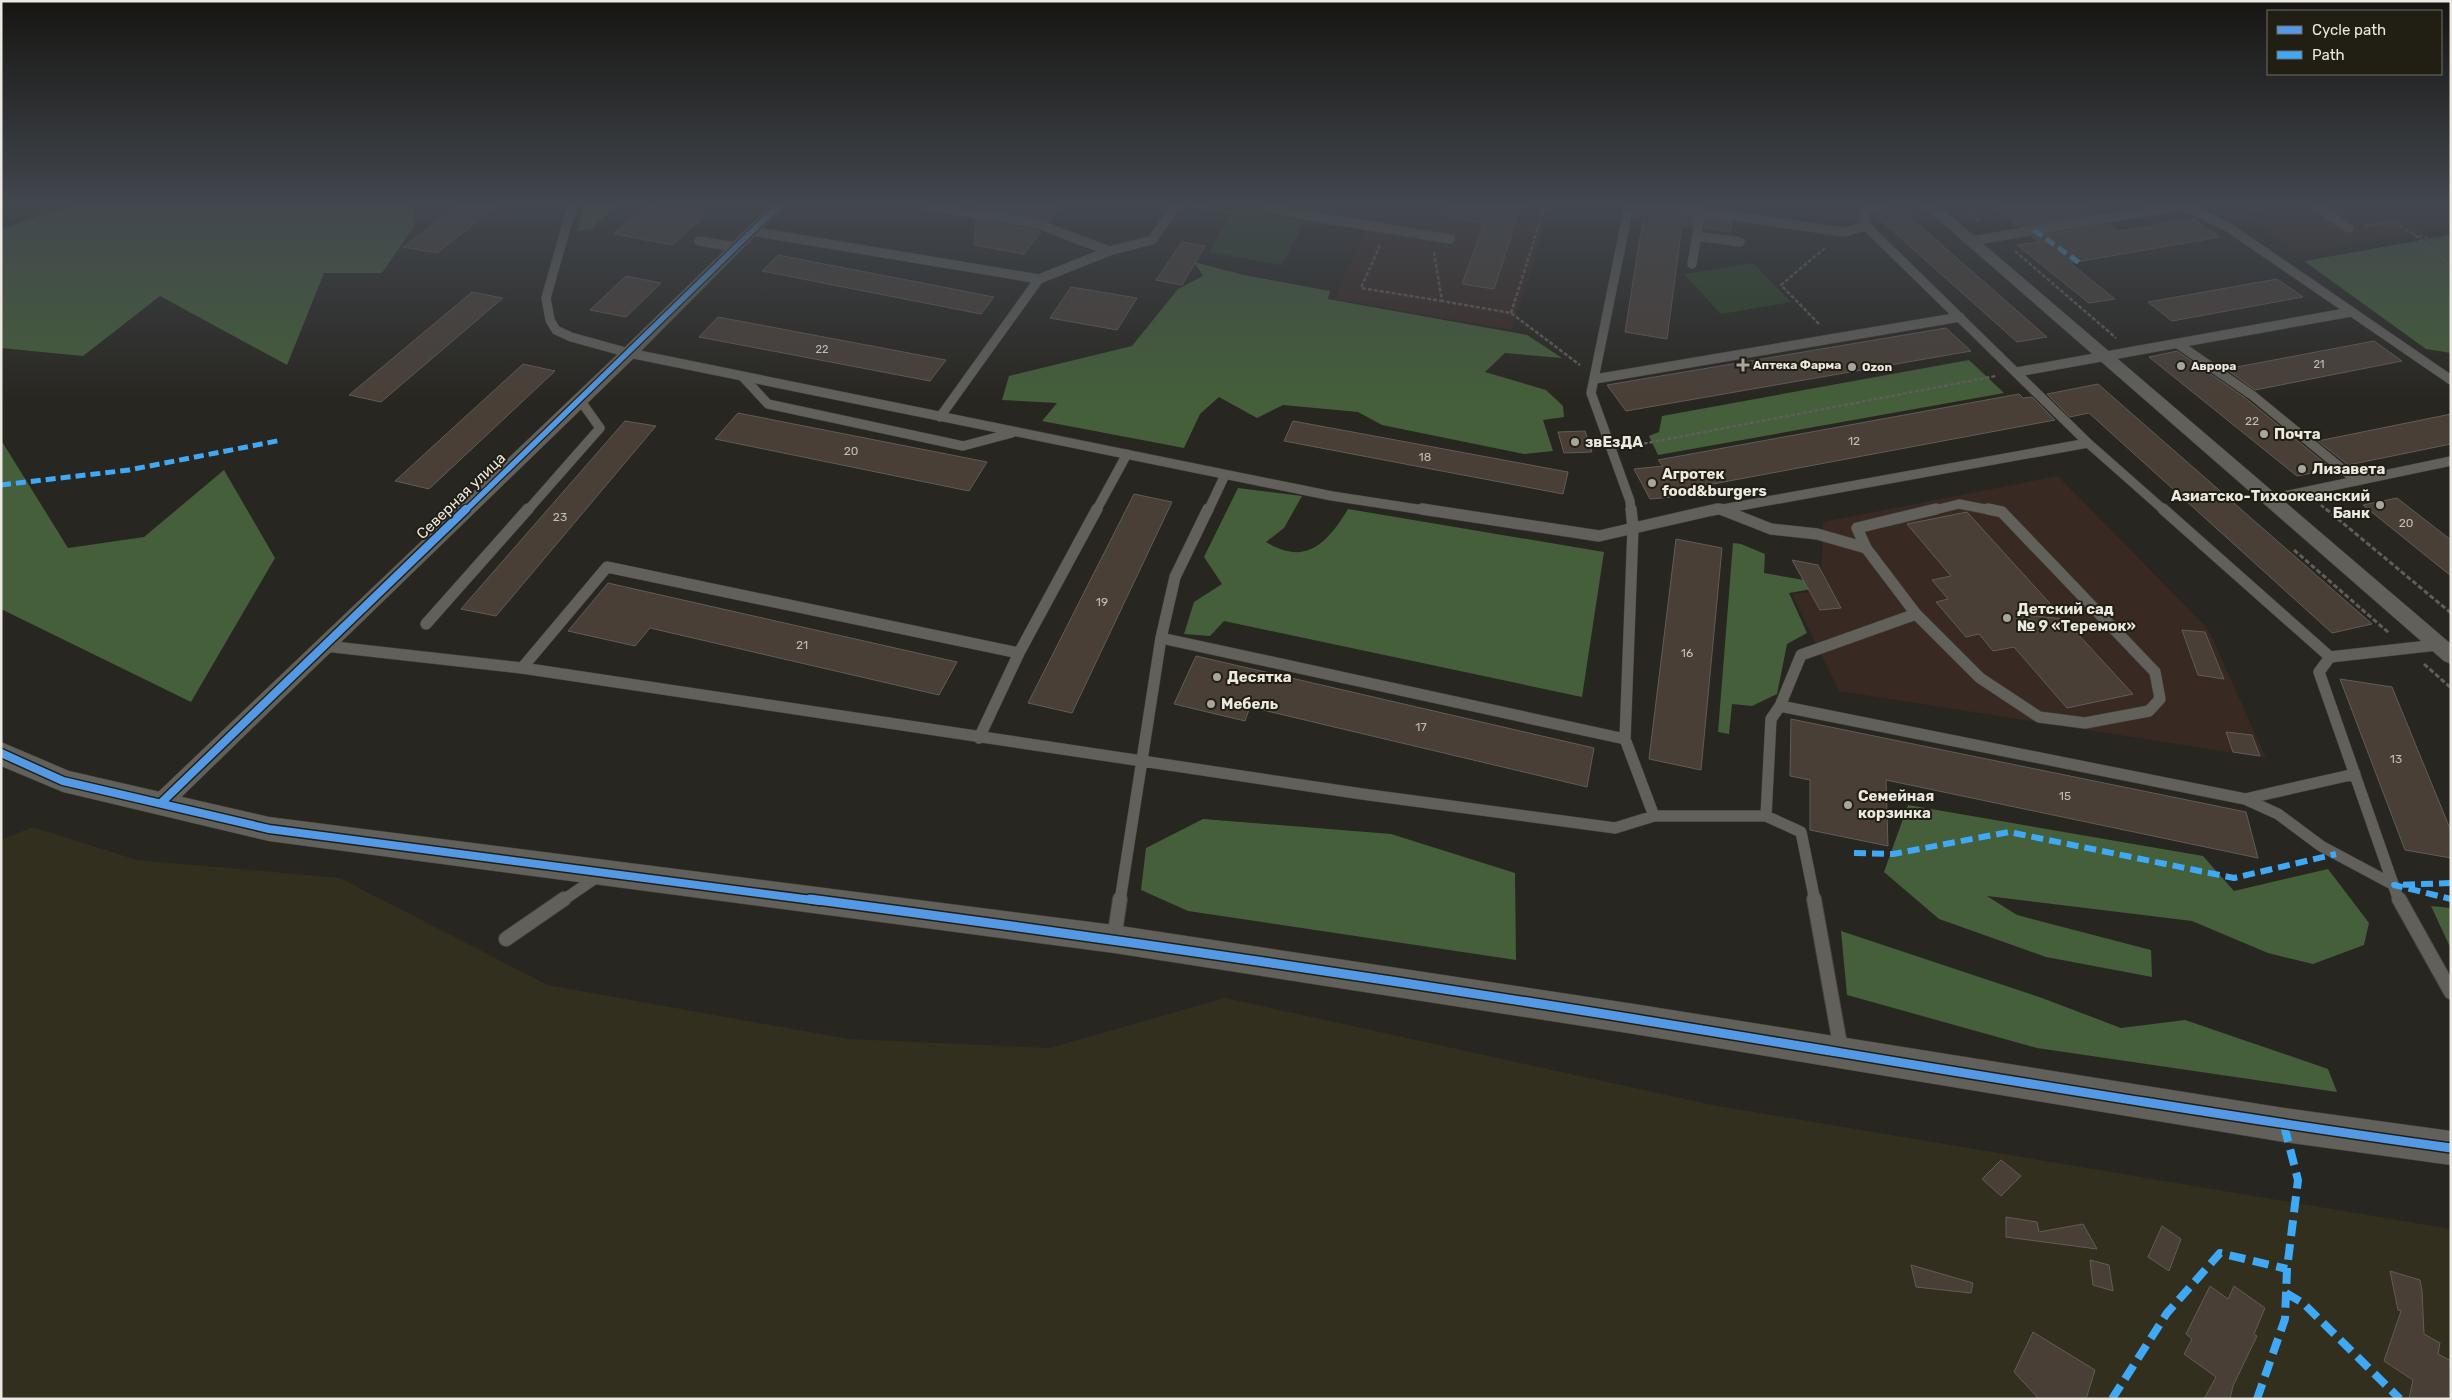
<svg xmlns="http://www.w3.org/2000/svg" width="2452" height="1400" font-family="Rubik,sans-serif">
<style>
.built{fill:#332f1e}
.education{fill:#392923}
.green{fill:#2b4322}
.forest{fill:#445f39}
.building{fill:#493f37;stroke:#605c58}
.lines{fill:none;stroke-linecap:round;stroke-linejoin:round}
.lane-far2-casing{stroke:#44433d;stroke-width:10}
.lane-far1-casing{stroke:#44433d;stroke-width:12}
.lane-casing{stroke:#44433d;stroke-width:16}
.street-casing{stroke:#44433d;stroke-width:1}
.secondary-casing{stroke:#44433d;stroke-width:1}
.path-far1{stroke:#5f5e5a;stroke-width:2.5;stroke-dasharray:4 2;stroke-linecap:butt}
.path{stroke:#5f5e5a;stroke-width:3;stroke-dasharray:5 2.5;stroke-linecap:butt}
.lane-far2{stroke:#61605b;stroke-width:9}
.lane-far1{stroke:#61605b;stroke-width:11}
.lane{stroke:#61605b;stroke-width:14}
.street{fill:#61605b;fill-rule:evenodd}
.secondary{fill:#61605b;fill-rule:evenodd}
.quiet-far2{stroke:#3fa9f5;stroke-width:5;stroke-dasharray:10 5;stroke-linecap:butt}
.quiet-far1{stroke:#3fa9f5;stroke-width:6;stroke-dasharray:12 6;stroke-linecap:butt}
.quiet{stroke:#3fa9f5;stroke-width:8;stroke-dasharray:16 8;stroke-linecap:butt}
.cycleway-far2-casing{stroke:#211e13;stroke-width:8}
.cycleway-far1-casing{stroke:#211e13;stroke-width:11}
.cycleway-casing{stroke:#211e13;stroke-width:12}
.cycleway-far2{stroke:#5399e6;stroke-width:5.5}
.cycleway-far1{stroke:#5399e6;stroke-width:8}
.cycleway{stroke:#5399e6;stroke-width:9}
.poi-dot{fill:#a7a59e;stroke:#211e13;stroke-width:2}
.labels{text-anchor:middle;stroke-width:4;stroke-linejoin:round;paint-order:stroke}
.far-number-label{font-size:11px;fill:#c2beb7}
.far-poi-label{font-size:12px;font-weight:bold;fill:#ebe9e2;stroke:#211e13;text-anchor:start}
.number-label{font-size:12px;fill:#c2beb7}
.poi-label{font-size:15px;font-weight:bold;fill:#ebe9e2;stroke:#211e13;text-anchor:start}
.street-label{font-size:15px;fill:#ebe9e2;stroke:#211e13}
</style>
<rect width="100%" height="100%" fill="#282620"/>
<path class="built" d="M32,827L137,860L340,878L547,985L848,1039L1050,1048L1225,998L1712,1105L2451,1229V1399H1V840Z"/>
<path class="education" d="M1222,206H1551L1512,330L1334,299L1366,229Z
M2248,206H2451V227L2300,254L2252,220L2264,217Z
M2058,476L2208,629L2266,758L1839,691L1792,594L1821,591L1823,522Z"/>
<path class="green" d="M1234,209L1304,221L1282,265L1209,252Z
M1753,263L1791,302L1721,314L1684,274Z"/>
<path class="forest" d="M68,206H413L415,225L382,273H324L287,365L160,296L83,356L1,348V229Z
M584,206H617L592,228L578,231Z
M2451,235V353L2426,349L2304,261Z
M1194,262L1244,275L1330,291L1328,299L1527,335L1562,358L1505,353L1485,372L1546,390L1563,406L1564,417L1543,420L1553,451L1524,454L1382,425L1358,412L1283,405L1257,418L1219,397L1200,414L1184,448L1042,421L1057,403L1002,400L1009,376L1132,346L1178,289L1203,276Z
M1969,360L2004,393L1658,455L1649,436L1659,432L1662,416Z
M1,440L68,548L144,537L224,470L275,558L191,702L1,609Z
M1238,488L1302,496L1284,528L1266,542C1306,567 1328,542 1348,509L1604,552L1582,697L1224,621L1210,636L1184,634L1194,602L1222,584L1204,557Z
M1733,543L1741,544L1765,554L1764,573L1809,581L1812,589L1789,593L1807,633L1787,644L1777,694L1752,706L1732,704L1729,734L1718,732Z
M1908,805L2203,856L2234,891L2328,869L2369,923L2364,945L2313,964L2268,953L2192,921L1987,896L2017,915L2151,950L2152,977L2046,957L1939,919L1884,872Z
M1203,819L1391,834L1515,873L1516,960L1188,911L1141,890L1146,848Z
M2431,906L2451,908V949Z
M1841,931L2042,998L2121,1028L2185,1020L2328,1069L2337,1092L2037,1048L1847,995Z"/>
<path class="building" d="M457,206H497L437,253L403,247Z
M646,206H655L705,215L673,245L613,234Z
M977,206H1060L1048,221Z
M1448,206H1521L1494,289L1462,284L1484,223L1447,217Z
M1635,206H1657L1662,212L1694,217L1692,227L1682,225L1667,339L1625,332L1643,219L1633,218Z
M1994,206H2088L2097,214L2019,227Z
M1902,210L2047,337L2017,342L1875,215Z
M1706,218L1732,222L1730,232L1704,228Z
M2193,218L2220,237L2070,263L2115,299L2089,303L2017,245L2038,242L2032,237L2109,224L2117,231Z
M976,220L1036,230L1041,232L1024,254L974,245Z
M1182,242L1205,246L1182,285L1156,280Z
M778,255L994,297L981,314L762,271Z
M626,276L661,283L626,317L590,310Z
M2277,279L2303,297L2172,321L2148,302Z
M1071,287L1137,298L1117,330L1050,318Z
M472,292L503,298L381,402L349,395Z
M718,317L946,360L930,381L699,337Z
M1946,328L1971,351L1626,411L1607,385Z
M2374,341L2402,361L2255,390L2226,369Z
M2177,351L2244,397L2332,469L2297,476L2149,357Z
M523,364L555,371L429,489L395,481Z
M2098,384L2372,624L2332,633L2089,413L2070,417L2047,394Z
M2019,394L2023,398L2032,397L2055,420L1670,492L1672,497L1650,499L1634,469L1663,466L1658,460Z
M738,413L987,462L969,491L715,439Z
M2451,414V444L2348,465L2318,441Z
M625,421L656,426L496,616L461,609Z
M1293,421L1568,472L1563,494L1284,441Z
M1585,431L1592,452L1564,453L1558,432Z
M1134,494L1172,502L1072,713L1028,703Z
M2397,498L2451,540V576L2363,505Z
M1967,512L2055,609L2025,615L2064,619L2133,694L2067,708L2014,647L1993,651L1979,634L1966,637L1936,602L1948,599L1932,580L1951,576L1907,524Z
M1676,539L1722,548L1701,770L1649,759Z
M1792,560L1818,565L1841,608L1820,610Z
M608,583L674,598L957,662L939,695L650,628L635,646L568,631Z
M2182,630L2205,632L2224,679L2198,675Z
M1196,656L1594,748L1587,787L1250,707L1245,721L1174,704Z
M2340,679L2392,687L2451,831V858L2405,850Z
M1791,719L2246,812L2258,858L1886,780L1888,846L1810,830V780L1790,776Z
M2226,732L2252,735L2260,756L2233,752Z
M2001,1160L2021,1176L2001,1196L1982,1179Z
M2006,1217L2037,1222L2039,1232L2083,1224L2097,1249L2006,1237Z
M2162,1226L2181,1239L2169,1271L2148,1257Z
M2090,1260L2109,1265L2113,1291L2093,1285Z
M1911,1265L1973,1283L1971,1293L1916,1287Z
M2390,1271L2420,1280L2422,1291L2424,1334L2440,1343L2438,1354L2451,1361V1399H2409L2413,1380L2384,1361L2401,1311L2398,1310Z
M2210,1286L2228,1299L2234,1286L2265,1308L2254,1334L2257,1336L2233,1386L2230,1399H2204L2216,1377L2184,1354L2192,1339L2186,1334Z
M2033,1332L2095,1370L2086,1399H2039L2014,1372Z"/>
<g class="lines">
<g class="lane-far2-casing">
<path id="lane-far2" d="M572,206L546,298L550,320L556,330L571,337L629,353L1332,496L1430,511
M931,206L1038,224L1109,251
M1268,206L1303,215L1450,239
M1629,206L1591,393L1630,501L1631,511
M1663,206L1844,232L1866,226
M2184,206L2228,227L2451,380
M2315,206L2349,228
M751,231L1039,279L1109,251L1152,240L1176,206
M1697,236L1740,242
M699,241L735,247
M1971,241L2179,206
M1692,264L1701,211
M2178,344L2252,395L2357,481
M2017,372L2351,312
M742,376L768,404L963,446L1012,433
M1595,379L1960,317
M940,417L1039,279
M2088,443L2165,511
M2270,499L2451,461
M1719,509L1723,511
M527,511L600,428L580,400
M1096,511L1127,454
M1208,511L1225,475
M1712,511L2088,443L1866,226L1864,209L1885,206
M1931,511L1959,504L1995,511"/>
</g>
<g class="lane-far1-casing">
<path id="lane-far1" d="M1208,509L1175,577L1161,638L1625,739
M1422,509L1599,536L1717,509
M1631,509L1633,528L1625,739L1654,816
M1720,509L1771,529L1817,534L1866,548L1916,614L1801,655L1780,706L1771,719L1766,816
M2163,509L2330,657L2319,672L2399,901
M1866,548L1857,528L1936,509
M1916,614L1980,678L2039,717L2085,723L2149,711L2160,699L2155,672L2002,512L1988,509
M426,624L528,509
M325,646L522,668L1362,794L1615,828L1654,816H1766L1801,832L1815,901
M1019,653L1097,509
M2330,657L2437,645
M522,668L607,567L1019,653L979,738
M1780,706L2245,799L2278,814L2321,846L2394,885
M2245,799L2355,774
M562,901L600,875
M1120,901L1161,638"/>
</g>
<g class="lane-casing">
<path id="lane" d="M1814,899L1841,1050
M2399,899L2451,992
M506,939L564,899
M1114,939L1120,899"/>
</g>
<g class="street-casing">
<path id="street" d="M770,206H785L635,357L169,809L161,812L153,809L150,803L153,797L623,349Z
M1923,206H1939L2451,644V664L2444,661Z"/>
</g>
<g class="secondary-casing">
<path id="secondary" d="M1,742L69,771L269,817L1114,925L1634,1004L2284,1108L2451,1131V1165L2284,1142L1634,1034L1114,953L269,841L63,792L1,766Z"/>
</g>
<path class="path-far1" d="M1192,206L1242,214
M1903,206L1914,215
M1967,211L1981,222
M2365,226L2393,222L2413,234
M1380,245L1361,288L1442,301
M2451,245L2413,234L2451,266
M2015,251L2116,338
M1434,252L1442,301L1511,313L1580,365
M1511,313L1545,206
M1819,324L1781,285L1826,247
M1626,447L1996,376
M2321,505L2328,511"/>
<path class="path" d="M2326,509L2451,613
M2294,550L2389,633
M2424,664L2451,688"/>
<use href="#lane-far2" class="lane-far2"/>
<use href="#lane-far1" class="lane-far1"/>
<use href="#lane" class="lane"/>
<use href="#street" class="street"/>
<use href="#secondary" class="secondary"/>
<path class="quiet-far2" d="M2034,230L2081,264
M1,485L129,470L282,440"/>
<path class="quiet-far1" d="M1854,853L1893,854L2009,832L2234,878L2336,854
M2451,883L2394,885L2451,899"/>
<path class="quiet" d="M2286,1293L2303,1303L2400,1399
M2112,1399L2167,1313L2220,1253L2287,1269
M2257,1399L2285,1319L2287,1269L2298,1180L2284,1125"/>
<g class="cycleway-far2-casing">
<path id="cycleway-far2" d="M465,511L778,206"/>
</g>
<g class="cycleway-far1-casing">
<path id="cycleway-far1" d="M1,753L63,781L269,829L820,901
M161,803L466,509"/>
</g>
<g class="cycleway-casing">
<path id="cycleway" d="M810,899C1086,935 1361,975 1635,1019C1907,1063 2178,1110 2451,1148"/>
</g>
<use href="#cycleway-far2" class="cycleway-far2"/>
<use href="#cycleway-far1" class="cycleway-far1"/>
<use href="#cycleway" class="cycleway"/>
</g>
<linearGradient id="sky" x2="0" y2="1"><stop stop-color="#161512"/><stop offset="0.51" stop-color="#42474e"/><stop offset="1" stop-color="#42474e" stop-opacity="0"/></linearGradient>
<rect width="2452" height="402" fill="url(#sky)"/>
<g class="poi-dot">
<path d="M1740.5 357.5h5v5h5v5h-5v5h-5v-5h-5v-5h5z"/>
<circle cx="2181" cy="366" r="5"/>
<circle cx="1852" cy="367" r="5"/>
<circle cx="2264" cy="434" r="5"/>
<circle cx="1575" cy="442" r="5"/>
<circle cx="2302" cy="469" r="5"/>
<circle cx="1652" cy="483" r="5"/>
<circle cx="2380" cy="505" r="5"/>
<circle cx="2007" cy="618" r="5"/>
<circle cx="1217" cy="677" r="5"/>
<circle cx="1211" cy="704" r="5"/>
<circle cx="1848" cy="805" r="5"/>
</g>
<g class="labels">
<g class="far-number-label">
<text x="822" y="353">22</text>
<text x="2319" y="368">21</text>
</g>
<g class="far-poi-label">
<text x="1753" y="369">Аптека Фарма</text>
<text x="2191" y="370">Аврора</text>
<text x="1862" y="371">Ozon</text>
</g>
<g class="number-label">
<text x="2252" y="425">22</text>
<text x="1854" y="445">12</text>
<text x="851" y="455">20</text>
<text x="1425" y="461">18</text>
<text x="560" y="521">23</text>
<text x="2406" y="527">20</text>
<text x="1102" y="606">19</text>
<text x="802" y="649">21</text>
<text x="1687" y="657">16</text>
<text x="1421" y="731">17</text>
<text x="2396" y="763">13</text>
<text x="2065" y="800">15</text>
</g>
<g class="poi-label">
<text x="2274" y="439">Почта</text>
<text x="1585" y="447">звЕзДА</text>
<text x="2312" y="474">Лизавета</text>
<text x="1662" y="479">Агротек<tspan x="1662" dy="17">food&amp;burgers</tspan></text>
<text x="2370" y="501" text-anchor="end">Азиатско-Тихоокеанский<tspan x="2370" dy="17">Банк</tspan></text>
<text x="2017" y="614">Детский сад<tspan x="2017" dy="17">№ 9 «Теремок»</tspan></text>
<text x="1227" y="682">Десятка</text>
<text x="1221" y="709">Мебель</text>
<text x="1858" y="801">Семейная<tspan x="1858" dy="17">корзинка</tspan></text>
</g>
<g class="street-label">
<text transform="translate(461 496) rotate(-44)" y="5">Северная улица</text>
</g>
</g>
<rect width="2452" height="1400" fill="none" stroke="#ebe9e2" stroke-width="5"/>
<rect x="2267" y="10" width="175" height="65" fill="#211e13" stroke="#726f66"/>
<rect x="2277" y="26" width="25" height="8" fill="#5399e6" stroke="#726f66"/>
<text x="2312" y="35" font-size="15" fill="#ebe9e2">Cycle path</text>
<rect x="2277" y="51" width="25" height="8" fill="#3fa9f5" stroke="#726f66"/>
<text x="2312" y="60" font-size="15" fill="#ebe9e2">Path</text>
</svg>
